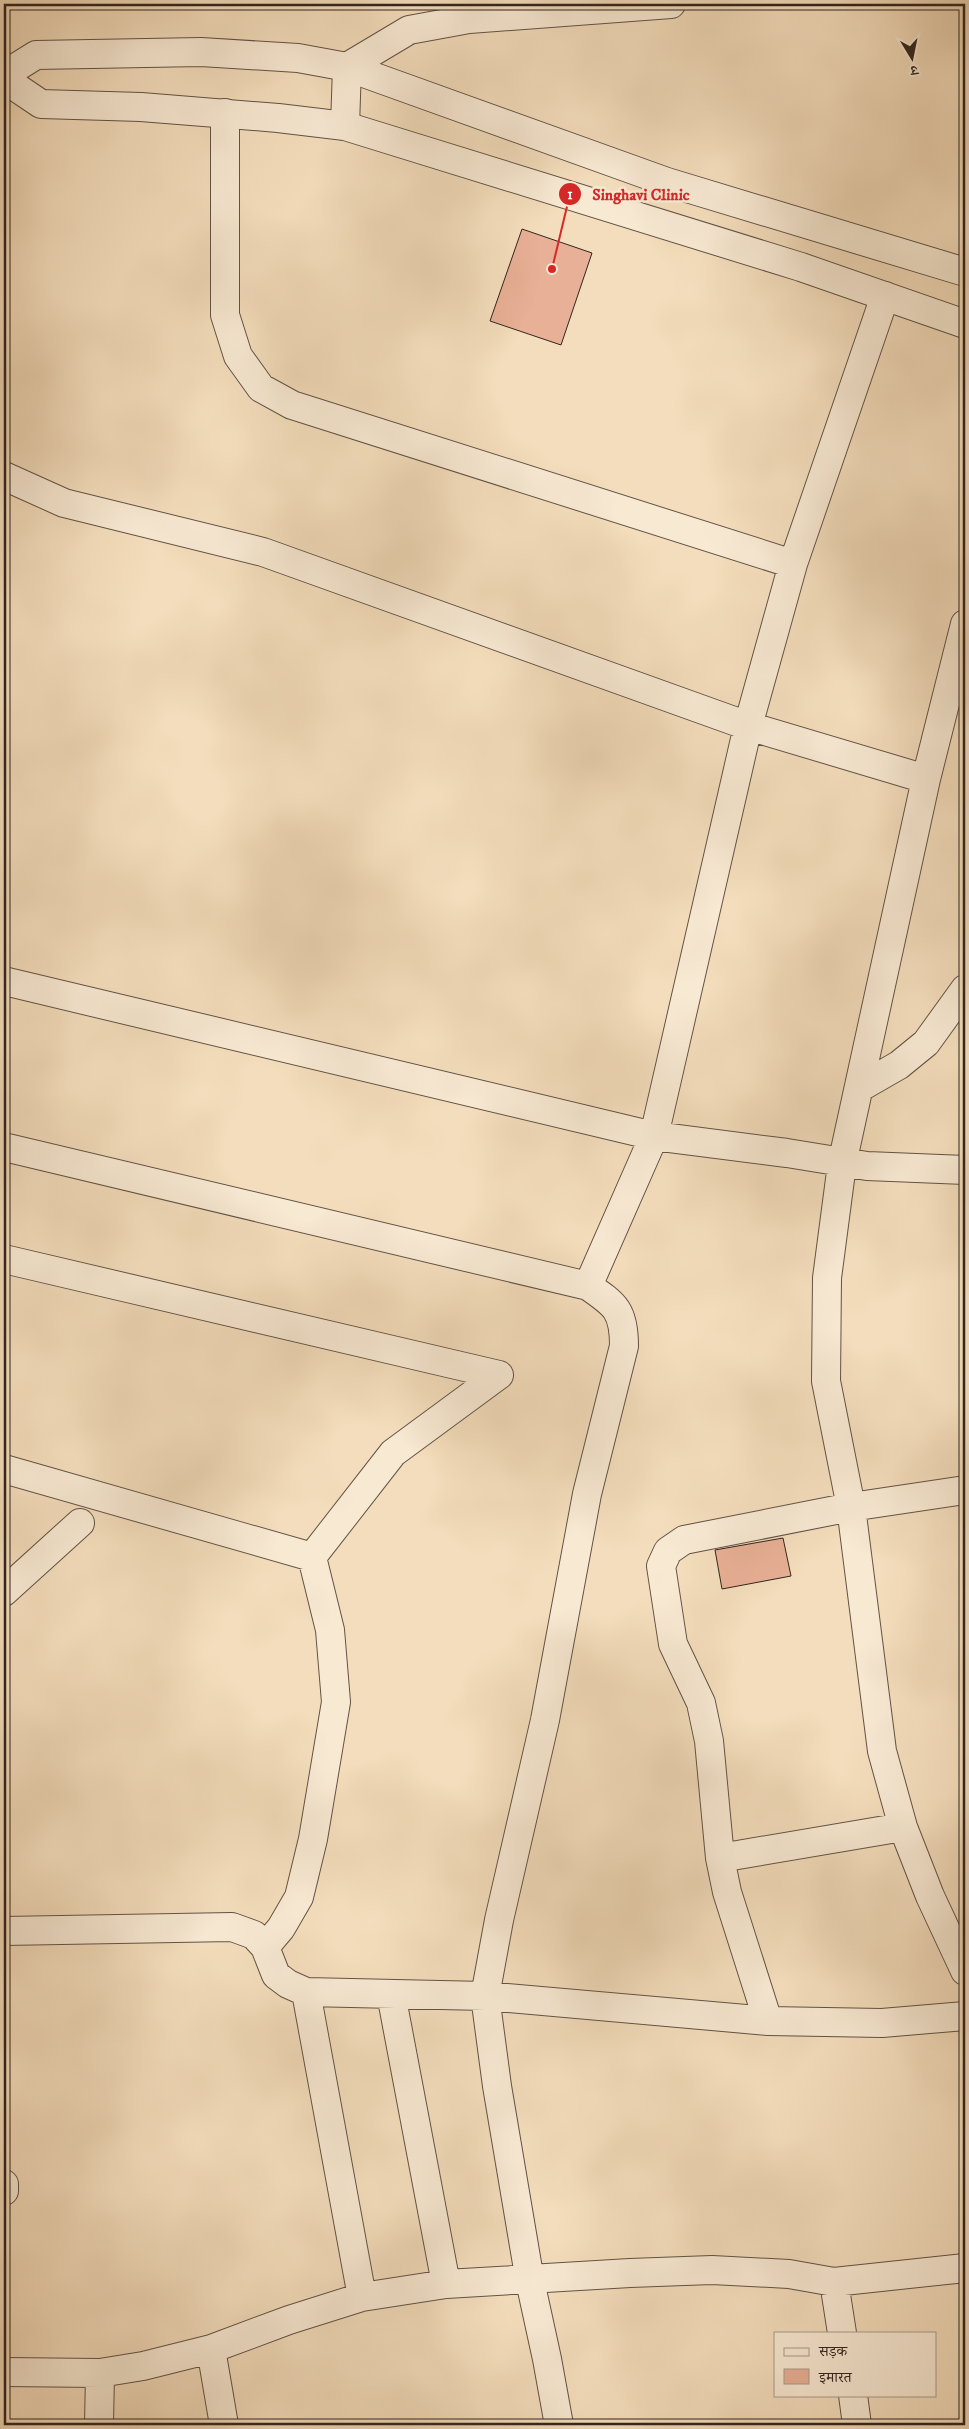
<svg xmlns="http://www.w3.org/2000/svg" width="969" height="2429" font-family="'IM FELL DW Pica','Noto Serif Devanagari',serif">
<style>
.building{fill:#e8b096;stroke:#31251e}
.lines{fill:none;stroke-linecap:round;stroke-linejoin:round}
.minor-casing{stroke:#625346;stroke-width:30}
.tertiary-casing{stroke:#625346;stroke-width:30}
.minor{stroke:#f8e9d3;stroke-width:28}
.tertiary{stroke:#f8e9d3;stroke-width:28}
.leader{fill:none;stroke:#d62828;stroke-width:2}
.callout-dot{fill:#d62828;stroke:#f8e9d3;stroke-width:2}
.mark-label{font-size:15px;text-anchor:middle;font-weight:bold;fill:#fff}
.callout-label{font-size:16px;text-anchor:middle;font-weight:bold;fill:#d62828;stroke:#f8e9d3;stroke-width:5;stroke-linejoin:round;paint-order:stroke}
</style>
<rect width="100%" height="100%" fill="#f4ddbc"/>
<filter id="stains"><feTurbulence type="fractalNoise" baseFrequency=".004" numOctaves="4"/><feColorMatrix values="0 0 0 0 .2 0 0 0 0 .09 0 0 0 0 .02 0 0 0 .5 -.17"/></filter>
<radialGradient id="worn" r=".72"><stop offset=".6" stop-color="#630" stop-opacity="0"/><stop offset="1" stop-color="#630" stop-opacity=".3"/></radialGradient>
<path class="building" d="M522,229L592,253L561,345L490,321Z
M783,1538L791,1576L722,1589L715,1550Z"/>
<g class="lines">
<g class="minor-casing">
<path id="minor" d="M225,113V315L238,356L261,388L292,405L793,564
M345,126L347,67L409,30L469,19L671,4
M4,476L64,503L263,552L748,726L926,779
M965,624L926,779L842,1164L827,1278L826,1381L851,1507L882,1751L903,1827L930,1896L965,1971
M4,981L654,1136L787,1153L867,1166L965,1170
M859,1088L899,1065L926,1043L965,989
M4,1147L588,1286C616,1305 624,1311 624,1346L587,1494L545,1720L499,1920L485,1996L497,2086L530,2281L547,2359L559,2425
M4,1259L499,1375
M588,1286L654,1136L748,726L793,564L885,296
M4,1469L312,1557L393,1453L499,1375
M4,1592L80,1523
M720,1858L903,1827
M4,1931L232,1927L254,1935L265,1947L276,1975L288,1984L306,1992L485,1996L768,2021L882,2023L965,2016
M265,1947L281,1928L299,1897L313,1839L336,1702L330,1630L312,1557
M306,1992L362,2297
M391,1994L446,2284
M768,2021L727,1892L720,1858L709,1741L701,1703L673,1644L661,1566L668,1551L684,1540L851,1507L965,1490
M4,2184V2191
M834,2282L842,2333
M211,2349L224,2425
M4,2372L100,2373L143,2366L211,2349L289,2320L362,2297L446,2284L630,2273L712,2270L789,2274L834,2282L965,2268
M853,2395L857,2425
M99,2425L100,2373"/>
</g>
<g class="tertiary-casing">
<path id="tertiary" d="M4,75L36,55L201,52L298,58L347,67L667,182L965,272
M4,79L41,104L141,107L278,118L345,126L801,267L965,324"/>
</g>
<use href="#minor" class="minor"/>
<use href="#tertiary" class="tertiary"/>
</g>
<path class="leader" d="M552 269L570 194"/>
<g class="callout-dot">
<circle cx="552" cy="269" r="5"/>
<circle cx="570" cy="194" r="12"/>
</g>
<g class="mark-label">
<text x="570" y="199">1</text>
</g>
<g class="callout-label">
<text x="641" y="200">Singhavi Clinic</text>
</g>
<rect width="969" height="2429" fill="none" stroke="#f4ddbc" stroke-width="20"/>
<rect x="5" y="5" width="959" height="2419" fill="none" stroke="#31251e" stroke-width="2.5"/>
<rect x="10" y="10" width="949" height="2409" fill="none" stroke="#31251e"/>
<rect x="774" y="2332" width="162" height="65" fill="#f8e9d3" stroke="#a89b8b"/>
<rect x="784" y="2348" width="25" height="8" fill="#f8e9d3" stroke="#a89b8b"/>
<text x="819" y="2356" font-size="15" fill="#31251e">सड़क</text>
<rect x="784" y="2369" width="25" height="15" fill="#e8b096" stroke="#a89b8b"/>
<text x="819" y="2382" font-size="15" fill="#31251e">इमारत</text>
<g transform="translate(912 58) rotate(170)" stroke="#f8e9d3" stroke-width="4" paint-order="stroke">
<path d="M0-4L9 19L0 12L-9 19Z" fill="#31251e"/>
<text y="-8" font-size="14" font-weight="bold" text-anchor="middle" fill="#31251e">उ</text>
</g>
<rect width="100%" height="100%" filter="url(#stains)"/>
<rect width="100%" height="100%" fill="url(#worn)"/>
</svg>
